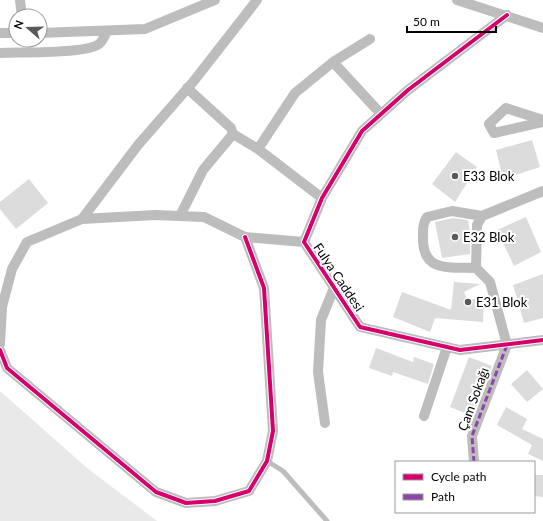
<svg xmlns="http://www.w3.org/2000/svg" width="543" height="521" font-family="Lato,sans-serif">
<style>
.green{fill:#e9e9e9}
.building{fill:#dcdcdc}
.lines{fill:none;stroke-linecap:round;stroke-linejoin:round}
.lane{stroke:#bdbdbd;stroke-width:5}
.street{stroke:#bdbdbd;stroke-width:10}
.quiet{stroke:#8e44ad;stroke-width:3;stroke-dasharray:6 3;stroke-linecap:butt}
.cycleway-casing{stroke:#fff;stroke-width:6}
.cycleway{stroke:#d6006c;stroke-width:4}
.poi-dot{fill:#595959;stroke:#fff;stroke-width:1.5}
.labels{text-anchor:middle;stroke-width:4;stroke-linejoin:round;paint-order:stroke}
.poi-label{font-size:13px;fill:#000;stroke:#fff;text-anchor:start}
.street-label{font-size:13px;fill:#000;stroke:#fff}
</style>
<rect width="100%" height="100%" fill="#fff"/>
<path class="green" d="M0,391L87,468L157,521H0Z"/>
<path class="building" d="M532,140L540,167L503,179L496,150Z
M456,152L477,167L455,202L432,184Z
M29,179L48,203L16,229L0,209V202Z
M526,217L541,252L514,266L497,230Z
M453,218L468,220L470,232V254L442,258L435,222Z
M543,274V318L524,323L513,285Z
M454,282L480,284L464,292L468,301L484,295L483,322L435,318L430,332L393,317L402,292L451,310Z
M376,348L413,362L414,357L434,364L428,384L393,372L392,376L369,368Z
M469,357L492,366L472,416L450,407Z
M527,370L543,389L527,402L511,384Z
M506,407L527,419L522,429L543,439V461L528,454L532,445L497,425Z
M534,475H543V497L534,496Z"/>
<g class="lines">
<path class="lane" d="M267,461L283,471L327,521"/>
<path class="street" d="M20,0L22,16
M257,0L193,82L138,145L82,219L155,215L204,217L245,237L304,242
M457,0L543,28
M507,15L408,90L362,131L322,198L304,242L360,327L460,350L543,340
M0,33H16
M40,33L145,29L215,0
M0,53C18,52 87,54 99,44C103,41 105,35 107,31
M333,62L381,114
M543,120L506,108L489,124L494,133L543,122
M233,134L258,149L295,93L333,62L370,39
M258,149L322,198
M180,216L203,170L233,134L231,128L187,88
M476,268C452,267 424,273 423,241C423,231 422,225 427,217L452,211L482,216
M0,344L2,307L12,269L27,242L82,219
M0,350L7,368L156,492L186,503L215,501L249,491L267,461L273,431L264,288L245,237
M424,416L447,347
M325,423L318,372L321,320L334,288
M474,462L472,436L507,345L490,282L476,268L477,225L482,216L543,191"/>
<path class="quiet" d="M474,462L472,436L507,345"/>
<g class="cycleway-casing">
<path id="cycleway" d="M507,15L408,90L362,131L322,198L304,242L360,327L460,350L543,340
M0,350L7,368L156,492L186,503L215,501L249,491L267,461L273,431L264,288L245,237"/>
</g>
<use href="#cycleway" class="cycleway"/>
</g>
<g class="poi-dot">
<circle cx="455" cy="176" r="4"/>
<circle cx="455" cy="237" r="4"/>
<circle cx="468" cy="302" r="4"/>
</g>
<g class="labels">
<g class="poi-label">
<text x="463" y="181">E33 Blok</text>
<text x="463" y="242">E32 Blok</text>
<text x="476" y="307">E31 Blok</text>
</g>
<g class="street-label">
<text transform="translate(339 277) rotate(56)" y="5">Fulya Caddesi</text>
<text transform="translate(473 399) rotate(-70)" y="5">Çam Sokağı</text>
</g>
</g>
<rect x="395" y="461" width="140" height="52" fill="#ffffff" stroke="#999999"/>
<rect x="403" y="474" width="20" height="6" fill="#d6006c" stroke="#999999"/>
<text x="431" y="481" font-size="12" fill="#000000">Cycle path</text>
<rect x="403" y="494" width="20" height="6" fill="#8e44ad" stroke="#999999"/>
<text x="431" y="501" font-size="12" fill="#000000">Path</text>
<g transform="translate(28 28) rotate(290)"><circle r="19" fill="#ffffff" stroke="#999999"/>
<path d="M0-3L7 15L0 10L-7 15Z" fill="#595959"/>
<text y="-6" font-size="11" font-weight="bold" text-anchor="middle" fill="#000000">N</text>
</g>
<path d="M407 26v6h89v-6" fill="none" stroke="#000000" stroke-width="2"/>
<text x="413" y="26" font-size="12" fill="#000000" stroke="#ffffff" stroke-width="3" paint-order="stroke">50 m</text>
</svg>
